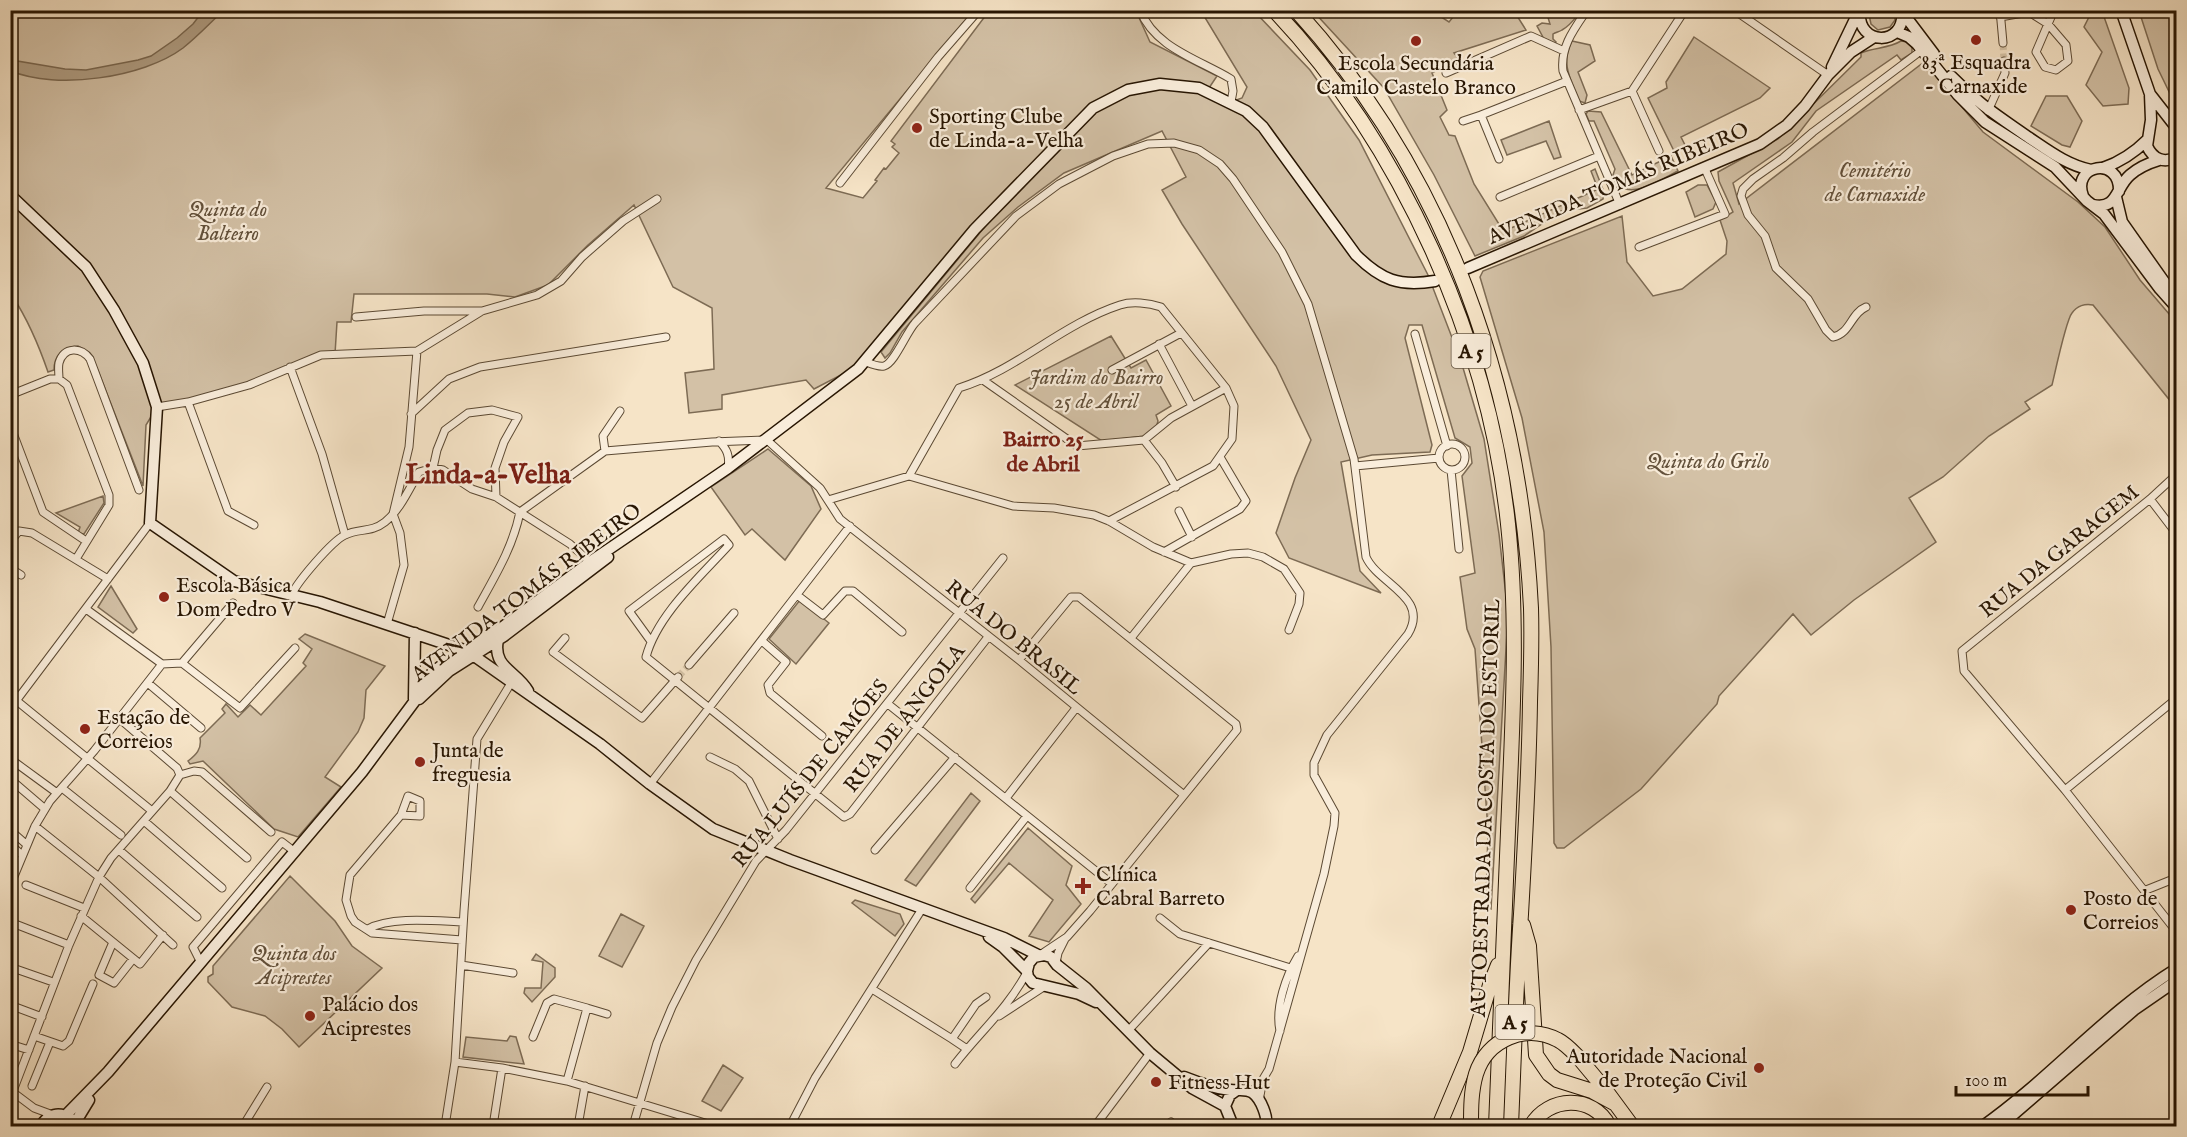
<svg xmlns="http://www.w3.org/2000/svg" width="2187" height="1137" font-family="'IM FELL English',serif">
<style>
.green{fill:#d3c1a6;stroke:#7d6b54;stroke-width:1.5}
.water{fill:#b09e84;stroke:#796750;stroke-width:1.5}
.lines{fill:none;stroke-linecap:round;stroke-linejoin:round}
.street-tunnel{stroke:#d7c5a9;stroke-width:7;stroke-dasharray:7 3.5;stroke-linecap:butt}
.street-casing{stroke:#5b4933;stroke-width:9}
.secondary-casing{stroke:#271502;stroke-width:13}
.highway-casing{stroke:#271502;stroke-width:16}
.street{stroke:#f9eddb;stroke-width:7}
.secondary{stroke:#f9eddb;stroke-width:10}
.highway{stroke:#f6e4c7;stroke-width:14}
.highway-bridge-casing{stroke:#271502;stroke-width:16;stroke-linecap:butt}
.highway-bridge{stroke:#f6e4c7;stroke-width:14}
.poi-dot{fill:#8f2418;stroke:#f9eddb;stroke-width:2}
.labels{text-anchor:middle;stroke-width:4.5;stroke-linejoin:round;paint-order:stroke}
.shield{fill:#f9eddb;stroke:#665643;stroke-width:1.5}
.shield-label{font-size:20px;font-weight:bold;fill:#271502}
.poi-label{font-size:21px;fill:#271502;stroke:#f9eddb;text-anchor:start}
.park-label{font-size:21px;font-style:italic;fill:#63513b;stroke:#f9eddb}
.street-label{font-size:21px;fill:#271502;stroke:#f9eddb}
.neighbourhood-label{font-size:22px;font-weight:bold;fill:#7a1f14;stroke:#f9eddb}
.district-label{font-size:27px;font-weight:bold;fill:#7a1f14;stroke:#f9eddb}
</style>
<rect width="100%" height="100%" fill="#f6e4c7"/>
<filter id="stains"><feTurbulence type="fractalNoise" baseFrequency=".00333" numOctaves="4"/><feColorMatrix values="0 0 0 0 .2 0 0 0 0 .09 0 0 0 0 .02 0 0 0 .5 -.17"/></filter>
<radialGradient id="worn" r=".72"><stop offset=".6" stop-color="#630" stop-opacity="0"/><stop offset="1" stop-color="#630" stop-opacity=".3"/></radialGradient>
<path class="green" d="M10,11H973L826,188L863,198L877,181L875,180L884,168L886,169L899,153L892,147L895,144L891,141L989,11H1136L1150,42L1217,76L1207,91L1231,102L1242,98L1247,87L1201,11H1254L1310,70L1359,140L1428,275L1461,361L1484,439L1499,534L1508,614L1491,909L1486,907L1488,830L1475,649L1467,629L1460,577L1475,573L1462,476L1472,463L1470,447L1455,438L1422,325H1409L1405,338L1432,445L1430,452L1372,455L1341,462L1360,571L1381,593L1289,558L1276,533L1295,478L1311,440L1276,366L1182,224L1162,190L1186,177L1162,131L1064,173L1018,207L983,238L902,332L890,353L885,358L881,352L988,223L1077,125L975,229L866,362L814,389L806,380L722,395V409L689,413L685,373L714,369L712,308L673,287L634,205L588,245L548,285L515,297L487,294H354L351,322H337L335,354L321,355L249,385L157,407L146,425L143,486L97,368L88,352L78,346C63,347 54,355 54,370L48,372C39,346 28,320 13,297L11,298Z
M1313,11H1432L1449,22L1458,11H1514L1526,30L1454,53L1458,58L1432,73L1447,110L1440,117L1449,135L1455,136L1474,184L1502,229H1509L1598,189L1591,171L1595,169L1604,192L1603,199L1587,208L1561,211L1524,236L1475,256L1434,175L1384,88Z
M1546,11H1581C1576,17 1570,26 1562,30C1559,32 1556,32 1553,34V39L1556,42L1554,44L1544,39L1537,26L1542,23L1550,24Z
M1894,11L1895,20L1890,27L1878,30L1871,24L1869,15L1870,11Z
M2092,11H2102L2129,88L2128,104L2103,106L2086,85L2102,52L2084,27Z
M2139,11H2175L2176,106L2158,69Z
M1694,37L1770,88L1760,98L1681,137L1686,147L1675,153L1648,98L1667,88L1666,82Z
M1572,41L1590,45L1595,61L1578,72L1587,95L1585,103L1579,101C1571,80 1560,63 1572,41Z
M1901,41L1908,42L1912,46V53L1901,60L1897,55L1816,111L1792,142L1733,183L1739,204L1924,62L1983,132L2078,202L2105,227L2140,280L2176,322V408L2093,305C2085,303 2077,306 2072,313C2066,320 2055,373 2052,385L2025,402L2030,409L1989,436L1943,477L1909,498L1936,542L1854,600L1811,635L1793,614L1719,696L1717,704L1641,789L1564,848H1557L1554,843L1551,647L1544,532L1522,418L1480,277L1483,271L1622,216L1627,262L1653,296L1682,289L1726,254L1727,241L1720,220L1733,212L1719,181L1718,172L1778,139L1861,57V53C1874,47 1888,49 1901,41Z
M2046,96H2067L2082,121L2070,147L2062,145L2031,126Z
M1588,111L1601,112L1632,175L1671,156L1678,171C1659,180 1623,206 1613,175L1615,169L1594,121H1589L1586,114Z
M1549,121L1561,157L1554,159L1546,141L1507,155L1501,140Z
M1698,185H1707L1716,202L1713,209L1695,217L1686,192Z
M1111,336L1131,368L1146,360L1171,406L1156,415L1158,421L1154,435L1102,441L1015,385Z
M768,449L811,486L821,509L785,560L752,529L745,535L711,487Z
M103,496L104,503L84,534L78,533L80,527L56,513Z
M111,586L137,629L133,633L98,607Z
M800,600L829,623L796,664L769,639Z
M305,634L385,666L366,690L364,718L358,732L325,777L341,787L298,837L274,829L203,761L190,764L188,761C196,755 202,749 200,738L225,713L222,709L226,704L238,717L250,705L261,715L306,666L303,663L312,649L299,639Z
M971,793L980,801L916,886L905,880Z
M1028,828L1072,866L1066,885L1081,904L1049,942L1029,936L1053,900L1009,863L975,903L971,899Z
M290,876L335,921L352,946L382,968L299,1047L282,1029L265,1016L232,1007L208,982V977L213,974V966Z
M855,900L900,914L904,924L895,936L852,903Z
M621,914L644,926L622,967L599,956Z
M536,954L555,968V977L532,1002L524,993L525,988H541L543,962L532,960Z
M510,1036L516,1037L524,1064L463,1057L466,1037L507,1041Z
M723,1065L743,1078L721,1111L702,1101Z"/>
<path class="water" d="M203,11H223C210,23 197,37 183,48C143,78 56,90 11,71V60L65,69L86,70L138,60L151,56L177,38L193,24Z"/>
<g class="lines">
<path class="street-tunnel" d="M2003,43L2004,61
M678,677L689,665"/>
<g class="street-casing">
<path id="street" d="M1140,10C1155,48 1198,59 1231,79L1233,91L1231,102
M1587,10C1574,29 1560,47 1563,71L1620,205
M1734,10L1828,75
M2000,10L2003,43
M2000,17L2029,12L2048,24L2066,45L2068,61L2056,70L2045,67L2036,52L2054,10
M1446,73L1531,36L1564,51
M1632,91L1659,151
M1579,110L1632,91L1681,16
M1988,111L2005,73L2004,61
M1463,121L1481,115
M1499,159L1481,115L1567,81
M840,183L938,57L979,10
M1500,197L1599,156
M1639,247L1725,214L1705,169
M1866,307C1851,313 1850,334 1833,337L1826,330L1808,299L1776,268L1765,236L1748,215L1741,196L1743,189L1753,179L1783,158L1813,132L1922,50
M356,317L424,311H482
M1415,334L1447,446
M1159,344L1192,406
M866,362C871,364 878,367 884,366C894,364 906,333 915,323L1016,216L1059,184L1113,156L1148,144L1174,143L1199,150L1220,164L1233,179L1282,252L1308,304L1354,459L1366,557C1378,584 1430,597 1408,634L1327,735L1314,763V775L1335,813L1334,826L1324,874L1269,1069L1263,1079L1259,1101
M290,367L322,454L345,535
M1112,370L1181,333
M59,379C59,374 58,368 59,363C64,346 81,347 90,359L139,490
M983,380L1077,446L1144,440L1162,463L1176,487
M10,395L50,379H59L67,385L109,495V505L76,559
M188,402L228,511L254,525
M157,407L188,402L249,385L321,355L417,351L482,311L537,295L561,281L582,257L623,221L657,199
M411,414L449,379L480,367L666,337
M10,425L43,512L86,541
M1144,440L1171,418L1226,388
M719,441C727,449 730,456 728,468
M1439 457a13 13 0 1 1 26 0a13 13 0 1 1-26 0Z
M605,451L603,436L620,411
M1355,466L1439,458
M433,468L437,450L445,430L468,413L492,410L518,417L504,442L495,468L496,497
M1451,470L1459,549
M2176,475L2150,499L1962,651L1964,671L2065,790L2176,931
M909,476L959,388C1017,370 1062,324 1120,305C1132,301 1149,303 1161,307L1226,388L1234,406L1232,439L1213,466L1109,521
M2150,499L2176,533
M828,500L909,476L1013,506L1054,508L1094,515L1109,521L1153,547L1191,563L1231,554L1248,553L1263,557L1284,569L1300,593L1299,604L1289,630
M1179,511L1192,537
M10,542L19,531L32,533L108,579
M1164,552L1240,509L1246,501L1220,457
M10,568L21,575
M292,594C298,581 332,541 345,535C359,528 371,533 385,522C400,510 409,489 419,472L433,468L443,470L472,489L496,497L570,544L590,562
M797,595L823,615L845,591H853L902,632
M478,607C495,576 513,547 520,512L605,451L712,442L767,440L820,488L840,519L1019,660L1184,795
M86,609L162,664
M387,624L404,565L400,533L393,514L409,447L417,351
M565,638L553,652L642,718L678,677
M1131,638L1191,563
M650,640L629,611L724,539L729,545C700,577 657,615 646,657L844,817L850,814L988,637
M762,641L786,662L768,685L770,693L822,736
M1019,660L1071,597H1079L1236,724L1237,730L1090,911L1067,937L1040,955
M182,663L240,708L295,648
M162,664L182,663L233,603
M689,665L734,613
M149,684L201,728
M17,701L152,811
M888,704L1112,884
M10,709L150,523
M120,719L177,768L180,775
M710,757L735,769L749,781L778,839
M10,766L16,763L57,793
M180,775L194,771L202,772L271,832
M10,779L45,809
M650,784L850,526
M62,788L121,835
M2065,790L2176,699
M170,791L247,858
M1006,798L1076,708
M401,815L408,796L420,801V816L401,815L350,875L346,900L351,916L355,922L372,933L462,940
M144,821L222,888
M35,826L99,877L173,945
M10,830L27,845
M10,844L22,855
M119,850L197,917
M875,850L955,757
M26,885L84,908
M10,886L35,826L50,801L94,751L162,664
M970,888L1027,816
M2146,890L2176,878
M81,916L140,964L163,935
M1160,918L1180,934L1297,970
M10,922L69,945
M368,929C391,916 436,921 463,922
M113,942L99,975L114,983L133,959
M201,963L193,947L282,842L295,852
M1056,963L1058,953L1065,939
M461,965L513,973
M10,967L53,982
M872,989L952,1039L976,1004L986,997
M10,1005L42,1017
M587,1008L607,1014
M999,1016L1045,986
M1128,1031L1209,943
M1280,1031C1275,1007 1286,976 1298,956
M34,1036L63,1046L69,1041L93,984
M533,1037L547,1003L554,999L587,1008L567,1081
M952,1039L967,1049
M10,1044L29,1050
M455,1062L502,1068L567,1081L715,1126
M955,1064C979,1033 1009,1007 1027,972
M32,1086L50,1042
M10,1090L34,1108L53,1115
M13,1091L69,945L99,877L111,858L170,791L180,775
M243,1126L267,1087
M445,1126L455,1062L464,911L477,739L511,683
M493,1126L502,1068
M578,1126L585,1086
M633,1126L657,1043L672,1007L696,960L756,861L786,830L1003,558
M790,1126L815,1078L922,909
M1095,1126L1150,1053
M1167,1126L1171,1122L1176,1126"/>
</g>
<g class="secondary-casing">
<path id="secondary" d="M1860,10C1856,47 1906,47 1902,11
M2121,10L2150,94L2151,120L2147,146C2153,159 2164,164 2176,157
M1903,13L1934,54
M1897,32L1909,37L1917,44L1958,95L1985,122L2055,167L2087,201L2104,214L2160,289L2176,307
M1832,67L1858,13
M1951,76C1977,103 1998,116 2028,137C2049,151 2067,165 2091,170
M2150,94L2175,126
M2103,168C2120,162 2134,153 2147,140
M10,195L86,267L114,310L143,363L157,407L150,523L234,581L320,602L467,651L600,744L650,784L713,829L790,860L1004,938L1038,955
M2083,196C2071,164 2120,156 2119,191
M2116,197L2122,222L2165,283L2176,296
M2093,205C2118,210 2115,188 2130,175C2138,168 2149,163 2159,160
M1468,268L1760,144L1787,125L1805,106L1828,75L1851,52L1874,37
M498,640C492,668 517,671 528,691
M414,699L415,633
M419,699L449,671L504,636L608,557
M989,937L1003,947L1027,971L1028,977L1033,983L1079,994L1096,1002
M1027,971L1029,963L1034,957L1044,955L1051,957L1057,965L1086,988L1150,1053L1192,1088L1225,1106
M1184,1077C1199,1083 1215,1088 1230,1090C1237,1091 1246,1088 1253,1093C1261,1099 1268,1117 1266,1126
M66,1115L108,1072L362,772L414,702L432,673L446,662L500,629L590,562L728,468L858,369L975,229L1093,108L1128,90L1160,84L1199,88L1246,111L1263,127L1356,255C1381,280 1399,287 1435,281
M75,1123L89,1100
M41,1126C48,1114 59,1111 71,1119
M1233,1126L1225,1106L1230,1095L1237,1090
M1983,1126C2051,1078 2105,1013 2176,969
M2000,1126L2134,1010L2176,981"/>
</g>
<g class="highway-casing">
<path id="highway" d="M1274,10C1401,144 1489,341 1508,524C1518,618 1513,713 1509,807C1504,914 1500,1020 1496,1126
M1296,10C1447,176 1520,387 1531,608C1532,639 1531,671 1530,702C1529,773 1525,844 1521,914C1516,985 1514,1056 1511,1126
M1523,925L1529,946L1536,1055L1549,1074L1557,1080L1592,1091L1614,1103
M1579,1058L1604,1088L1632,1126
M1439,1126L1470,1052L1490,985L1498,965
M1531,1126C1548,1096 1593,1094 1609,1126"/>
</g>
<use href="#street" class="street"/>
<use href="#secondary" class="secondary"/>
<use href="#highway" class="highway"/>
<g class="highway-bridge-casing">
<path id="highway-bridge" d="M1471,1125C1471,1108 1471,1091 1476,1074C1487,1039 1526,1023 1558,1040C1566,1044 1573,1052 1579,1058"/>
</g>
<use href="#highway-bridge" class="highway-bridge"/>
</g>
<g class="poi-dot">
<circle cx="1976" cy="40" r="6"/>
<circle cx="1416" cy="41" r="6"/>
<circle cx="917" cy="128" r="6"/>
<circle cx="164" cy="597" r="6"/>
<circle cx="85" cy="729" r="6"/>
<circle cx="420" cy="762" r="6"/>
<path d="M1080 877h6v6h6v6h-6v6h-6v-6h-6v-6h6z"/>
<circle cx="2071" cy="910" r="6"/>
<circle cx="310" cy="1016" r="6"/>
<circle cx="1759" cy="1068" r="6"/>
<circle cx="1156" cy="1082" r="6"/>
</g>
<g class="labels">
<g class="shield">
<rect x="1451.5" y="334" width="39" height="34" rx="4.5"/>
<rect x="1495.5" y="1005" width="39" height="34" rx="4.5"/>
</g>
<g class="shield-label">
<text x="1471" y="358">A 5</text>
<text x="1515" y="1029">A 5</text>
</g>
<g class="poi-label">
<text x="1976" y="69" text-anchor="middle">83ª Esquadra<tspan x="1976" dy="24">- Carnaxide</tspan></text>
<text x="1416" y="70" text-anchor="middle">Escola Secundária<tspan x="1416" dy="24">Camilo Castelo Branco</tspan></text>
<text x="929" y="123">Sporting Clube<tspan x="929" dy="24">de Linda-a-Velha</tspan></text>
<text x="176" y="592">Escola Básica<tspan x="176" dy="24">Dom Pedro V</tspan></text>
<text x="97" y="724">Estação de<tspan x="97" dy="24">Correios</tspan></text>
<text x="432" y="757">Junta de<tspan x="432" dy="24">freguesia</tspan></text>
<text x="1096" y="881">Clínica<tspan x="1096" dy="24">Cabral Barreto</tspan></text>
<text x="2083" y="905">Posto de<tspan x="2083" dy="24">Correios</tspan></text>
<text x="322" y="1011">Palácio dos<tspan x="322" dy="24">Aciprestes</tspan></text>
<text x="1747" y="1063" text-anchor="end">Autoridade Nacional<tspan x="1747" dy="24">de Proteção Civil</tspan></text>
<text x="1168" y="1089">Fitness Hut</text>
</g>
<g class="park-label">
<text x="1875" y="177">Cemitério<tspan x="1875" dy="24">de Carnaxide</tspan></text>
<text x="228" y="216">Quinta do<tspan x="228" dy="24">Balteiro</tspan></text>
<text x="1096" y="384">Jardim do Bairro<tspan x="1096" dy="24">25 de Abril</tspan></text>
<text x="1708" y="468">Quinta do Grilo</text>
<text x="294" y="960">Quinta dos<tspan x="294" dy="24">Aciprestes</tspan></text>
</g>
<g class="street-label">
<text transform="translate(1618 183) rotate(-23)" y="7">AVENIDA TOMÁS RIBEIRO</text>
<text transform="translate(2059 551) rotate(-39)" y="7">RUA DA GARAGEM</text>
<text transform="translate(526 592) rotate(-37)" y="7">AVENIDA TOMÁS RIBEIRO</text>
<text transform="translate(1014 637) rotate(39)" y="7">RUA DO BRASIL</text>
<text transform="translate(904 718) rotate(-52)" y="7">RUA DE ANGOLA</text>
<text transform="translate(810 773) rotate(-51)" y="7">RUA LUÍS DE CAMÕES</text>
<text transform="translate(1485 808) rotate(-88)" y="7">AUTOESTRADA DA COSTA DO ESTORIL</text>
</g>
<g class="neighbourhood-label">
<text x="1043" y="446">Bairro 25<tspan x="1043" dy="25">de Abril</tspan></text>
</g>
<g class="district-label">
<text x="488" y="483">Linda-a-Velha</text>
</g>
</g>
<rect width="2187" height="1137" fill="none" stroke="#f6e4c7" stroke-width="36"/>
<rect x="12" y="12" width="2163" height="1113" fill="none" stroke="#271502" stroke-width="3"/>
<rect x="18" y="18" width="2151" height="1101" fill="none" stroke="#271502" stroke-width="1.5"/>
<path d="M1956 1086v9h132v-9" fill="none" stroke="#271502" stroke-width="3"/>
<text x="1965" y="1086" font-size="18" fill="#271502" stroke="#f9eddb" stroke-width="4.5" paint-order="stroke">100 m</text>
<rect width="100%" height="100%" filter="url(#stains)"/>
<rect width="100%" height="100%" fill="url(#worn)"/>
</svg>
